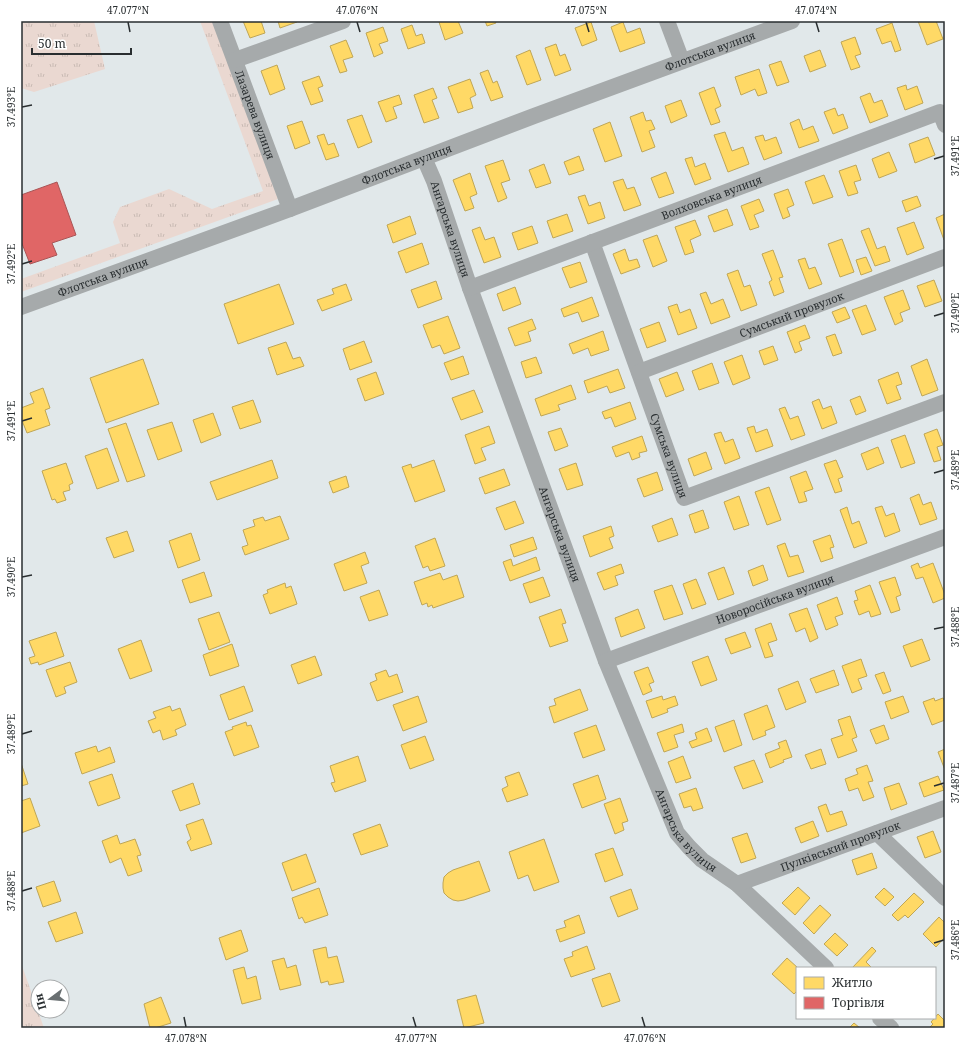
<svg xmlns="http://www.w3.org/2000/svg" width="966" height="1049" font-family="'Noto Serif',serif">
<style>
.grass{fill:url(#grass-tufts)}
.homes{fill:#ffd966;stroke:#bfa656}
.shops{fill:#e06666;stroke:#a95556}
.lines{fill:none;stroke-linecap:round;stroke-linejoin:round}
.minor{stroke:#a6aaab;stroke-width:16}
.ticks{fill:none;stroke:#292e30;stroke-width:1.5}
.labels{text-anchor:middle;stroke-width:4;stroke-linejoin:round;paint-order:stroke}
.street-label{font-size:11px;fill:#292e30;stroke:#fff}
.neatline{fill:none;stroke:#292e30;stroke-width:1.5}
.ticks-label{font-size:10px;text-anchor:middle;fill:#292e30}
</style>
<defs>
<pattern id="grass-tufts" width="24" height="20" patternUnits="userSpaceOnUse"><rect width="24" height="20" fill="#ead8d1"/><path d="M3 7l-1-3M5 7V3M7 7l1-3M15 17l-1-3M17 17v-4M19 17l1-3" fill="none" stroke="#c9bab4"/></pattern>
</defs>
<rect width="100%" height="100%" fill="#e1e8ea"/>
<path class="grass" d="M21,21H94L105,69L34,92L21,88Z
M200,21H213L278,199L21,292V279L120,243L113,222L120,207L169,189L212,209L263,191Z
M21,963L44,1028H21Z"/>
<path class="homes" d="M243,21H261L265,33L250,38Z
M278,21H297V22L280,28Z
M442,21H458L463,33L445,40L439,22Z
M485,21H495L496,23L487,26Z
M918,21H936L943,39L927,45Z
M591,22L597,40L582,46L575,28Z
M623,22L627,33L640,28L645,43L620,52L611,27Z
M892,23L901,50L895,52L891,41L882,44L876,29Z
M412,25L416,36L422,34L425,43L408,49L401,29Z
M383,27L388,41L379,44L383,53L374,57L366,33Z
M855,37L861,54L855,56L860,67L851,70L841,42Z
M346,40L353,57L343,60L347,71L340,73L330,46Z
M556,44L560,56L565,54L571,70L555,76L545,48Z
M530,50L541,80L527,85L516,56Z
M820,50L826,66L810,72L804,56Z
M781,61L789,82L777,86L769,65Z
M277,65L285,89L270,95L261,71Z
M759,69L767,93L758,96L755,89L741,95L735,77Z
M488,70L493,83L497,81L503,97L491,101L480,73Z
M319,76L323,86L318,88L323,101L311,105L302,82Z
M470,79L476,95L470,98L473,108L458,113L448,87Z
M906,85L907,90L917,86L923,103L905,110L897,88Z
M714,87L721,106L715,109L720,122L711,125L699,93Z
M433,88L437,98L432,100L439,118L424,123L414,95Z
M870,93L874,103L882,100L888,116L870,123L860,97Z
M399,95L402,104L393,107L397,118L386,122L378,102Z
M681,100L687,116L671,123L665,106Z
M835,108L838,116L843,114L848,128L833,134L824,112Z
M643,112L646,121L651,120L655,129L649,131L655,147L642,152L630,117Z
M362,115L372,142L358,148L347,120Z
M799,119L803,130L813,126L819,141L799,148L790,123Z
M302,121L310,143L295,149L287,126Z
M610,122L622,156L605,162L593,129Z
M725,132L732,151L743,147L749,164L728,172L714,135Z
M324,134L328,145L334,143L339,156L326,160L317,136Z
M763,135L765,141L776,137L782,153L764,160L755,137Z
M928,137L935,155L915,163L909,144Z
M889,152L897,171L879,178L872,159Z
M579,156L584,170L569,175L564,162Z
M692,157L695,167L705,163L711,179L695,185L685,159Z
M503,160L510,180L501,183L507,198L498,202L485,166Z
M544,164L551,183L536,188L529,170Z
M856,165L861,180L854,182L858,193L848,196L839,171Z
M666,172L674,193L659,198L651,178Z
M470,173L477,194L470,197L474,208L465,211L453,180Z
M824,175L833,197L813,204L805,182Z
M623,179L627,189L634,187L641,205L624,211L613,182Z
M788,189L794,205L787,208L790,216L783,219L774,194Z
M585,195L589,206L600,202L605,218L588,224L578,197Z
M917,196L921,206L906,212L902,201Z
M759,199L764,211L754,215L759,227L750,230L741,206Z
M727,209L733,225L714,232L708,216Z
M567,214L573,231L553,238L547,221Z
M945,214V240H944L936,218Z
M410,216L416,234L393,243L387,225Z
M695,220L701,235L690,240L694,252L685,255L675,227Z
M914,222L924,248L907,255L897,228Z
M532,226L538,243L518,250L512,233Z
M480,227L485,240L494,237L501,257L484,263L472,230Z
M869,228L877,249L885,246L890,261L875,266L861,231Z
M657,235L667,261L653,267L643,240Z
M842,239L854,272L840,277L828,244Z
M422,243L429,264L406,273L398,252Z
M625,249L629,261L637,259L640,267L621,274L613,254Z
M773,250L783,277L779,278L784,292L774,296L769,282L772,280L762,254Z
M866,257L872,271L861,275L856,260Z
M805,258L809,269L815,267L822,284L809,289L798,260Z
M580,262L587,282L570,288L562,268Z
M738,270L744,287L750,285L757,305L741,311L727,274Z
M934,280L942,301L925,307L917,286Z
M436,281L442,299L418,308L411,290Z
M279,284L294,324L238,344L224,304Z
M346,284L352,300L322,311L317,300L334,294L332,289Z
M515,287L521,304L503,311L497,294Z
M903,290L910,309L900,313L903,321L895,325L884,297Z
M706,292L711,304L723,299L730,317L711,324L700,294Z
M592,297L599,316L582,322L578,312L564,317L561,309Z
M677,304L680,313L690,309L697,328L678,335L668,307Z
M866,305L876,330L862,335L852,310Z
M845,307L850,318L837,323L832,312Z
M448,316L460,348L444,354L440,345L432,348L423,325Z
M532,319L536,329L528,332L531,341L515,346L508,328Z
M659,322L666,341L647,348L640,329Z
M805,325L810,338L799,342L802,350L795,353L787,332Z
M603,331L609,350L591,356L588,348L573,354L569,344Z
M835,334L842,353L833,356L826,337Z
M364,341L372,362L350,370L343,349Z
M286,342L293,359L300,357L304,366L277,375L268,348Z
M773,346L778,360L764,365L759,351Z
M742,355L750,378L733,385L724,362Z
M463,356L469,374L451,380L444,363Z
M536,357L542,373L526,378L521,362Z
M143,359L159,404L106,423L90,378Z
M927,359L938,390L922,396L911,366Z
M712,363L719,383L699,390L692,371Z
M618,369L625,388L610,393L607,386L588,393L584,381Z
M376,372L384,394L365,401L357,379Z
M677,372L684,390L666,397L659,379Z
M898,372L902,384L896,386L901,399L887,404L878,380Z
M571,385L576,399L558,405L560,410L541,416L535,399Z
M43,388L50,408L45,410L50,425L27,433L21,418V408L34,403L30,393Z
M474,390L483,412L461,420L452,398Z
M860,396L866,411L856,415L850,400Z
M819,399L823,409L831,406L837,423L822,429L812,402Z
M253,400L261,422L240,429L232,407Z
M630,402L636,419L615,427L611,417L605,419L602,412Z
M785,407L790,419L798,416L805,435L791,440L779,409Z
M213,413L221,435L201,443L193,420Z
M172,422L182,451L158,460L147,430Z
M126,423L145,476L127,482L108,429Z
M489,426L495,443L481,448L486,460L475,464L465,435Z
M754,426L756,433L767,429L773,446L756,452L747,428Z
M561,428L568,446L555,451L548,432Z
M937,429L943,445L937,447L941,460L934,462L924,434Z
M721,432L725,442L733,439L740,458L725,464L714,434Z
M905,435L915,463L901,468L891,440Z
M642,436L647,451L639,453L640,457L632,460L629,452L616,457L612,447Z
M878,447L884,463L867,470L861,454Z
M107,448L119,481L97,489L85,456Z
M706,452L712,469L694,476L688,459Z
M272,460L278,478L217,500L210,482Z
M434,460L445,491L415,502L402,467L411,464L412,468Z
M836,460L843,477L838,479L842,491L835,493L824,464Z
M66,463L73,483L69,485L70,490L63,492L66,500L57,503L55,499L52,500L42,471Z
M576,463L583,485L567,490L559,469Z
M504,469L510,485L485,494L479,478Z
M806,471L813,489L804,492L807,501L799,503L790,477Z
M657,472L663,490L644,497L637,479Z
M346,476L349,487L333,493L329,482Z
M769,487L781,520L767,525L755,492Z
M919,494L923,505L931,502L937,519L920,525L910,498Z
M739,496L749,525L734,530L724,502Z
M515,501L524,523L505,530L496,508Z
M882,506L886,516L894,513L900,531L885,537L875,508Z
M847,507L852,524L859,521L867,543L854,548L840,510Z
M703,510L709,528L695,533L689,515Z
M280,516L289,539L245,555L242,547L248,545L243,530L255,526L253,520L263,517L265,521Z
M672,518L678,535L658,542L652,526Z
M611,526L614,536L609,538L613,548L590,557L583,536Z
M127,531L134,551L114,558L106,538Z
M191,533L200,560L178,568L169,541Z
M830,535L834,547L830,548L833,558L821,562L813,541Z
M533,537L537,549L514,557L510,545Z
M435,538L445,566L430,571L428,566L423,568L415,546Z
M785,543L790,557L798,555L804,572L788,577L777,546Z
M365,552L369,563L361,566L367,583L344,591L334,564Z
M536,557L540,570L510,581L503,562L511,559L513,566Z
M918,563L920,568L933,563L945,595V598L933,603L923,577L916,579L911,566Z
M621,564L624,573L615,576L618,585L604,590L597,573Z
M763,565L768,580L753,586L748,571Z
M724,567L734,594L718,600L708,573Z
M204,572L212,596L190,603L182,580Z
M440,573L443,580L457,575L464,597L433,608L432,605L428,607L427,603L422,605L414,582Z
M543,577L550,596L530,603L523,584Z
M895,577L901,595L896,597L900,610L891,613L879,582Z
M696,579L706,604L692,609L683,584Z
M285,583L286,588L291,586L297,604L270,614L263,595L268,593L267,590Z
M672,585L683,614L664,620L654,591Z
M870,585L881,614L871,617L869,611L859,615L854,601L858,600L855,591Z
M379,590L388,615L369,621L360,597Z
M837,597L843,614L835,617L838,625L826,630L817,605Z
M807,608L818,638L810,642L805,628L796,632L789,614Z
M561,609L566,623L562,624L568,641L550,647L539,617Z
M638,609L645,628L621,637L615,618Z
M219,612L230,642L209,650L198,619Z
M771,623L777,640L768,643L773,656L765,658L755,629Z
M56,632L64,656L39,665L38,662L31,664L29,658L35,656L29,641Z
M745,632L751,647L731,654L725,639Z
M922,639L930,660L911,667L903,646Z
M141,640L152,671L130,679L118,649Z
M232,644L239,666L210,676L203,655Z
M315,656L322,675L298,684L291,665Z
M708,656L717,680L701,686L692,662Z
M861,659L867,676L858,679L862,689L852,693L842,666Z
M70,662L77,682L64,687L66,693L56,697L46,670Z
M648,667L654,682L649,684L652,691L643,695L634,672Z
M386,670L389,677L397,674L403,692L377,701L370,683L377,680L375,674Z
M834,670L839,685L816,693L810,679Z
M884,672L891,691L883,694L875,675Z
M798,681L806,702L786,710L778,689Z
M244,686L253,711L229,720L220,695Z
M580,689L588,710L554,723L549,707L556,705L554,699Z
M418,696L427,722L403,731L393,705Z
M662,696L663,700L675,696L678,705L667,709L668,712L652,718L646,701Z
M903,696L909,712L891,719L885,702Z
M934,698L935,701L943,698L945,702V720L932,725L923,702Z
M767,705L775,727L765,731L766,735L753,740L744,714Z
M170,706L172,711L180,708L186,725L175,730L177,735L163,740L160,730L153,733L148,721L156,718L153,712Z
M850,716L857,737L852,739L857,751L838,758L831,739L843,735L838,720Z
M734,720L742,745L724,752L715,727Z
M246,722L247,726L251,725L259,747L234,756L225,732L233,729L232,727Z
M682,724L684,732L674,735L678,747L664,752L657,733Z
M596,725L605,750L583,758L574,733Z
M884,725L889,739L876,744L870,730Z
M707,728L712,741L692,748L689,742L697,739L695,733Z
M425,736L434,760L410,769L401,745Z
M786,740L792,757L783,760L784,762L770,768L765,754L780,748L778,743Z
M96,746L98,752L110,747L115,762L82,774L75,753Z
M821,749L826,764L811,769L805,755Z
M945,749V770L938,752Z
M358,756L366,781L335,792L331,783L335,782L330,766Z
M683,756L691,778L676,783L668,762Z
M754,760L763,782L743,789L734,767Z
M21,763L28,784L21,786Z
M867,765L873,781L868,782L874,797L863,801L858,788L849,791L845,779L858,774L856,769Z
M519,772L528,795L507,802L502,789L508,786L505,777Z
M112,774L120,798L98,806L89,782Z
M598,775L606,799L582,808L573,784Z
M938,776L944,790L924,797L919,783Z
M193,783L200,804L180,811L172,791Z
M899,783L907,804L891,810L884,788Z
M696,788L703,808L693,811L691,806L684,808L679,794Z
M30,798L40,826L21,833V801Z
M620,798L628,821L622,823L624,830L615,834L604,804Z
M826,804L830,815L842,811L847,825L827,832L818,807Z
M203,819L212,844L191,851L187,842L191,839L186,825Z
M813,821L819,836L801,843L795,828Z
M380,824L388,846L361,855L353,834Z
M933,831L941,852L925,858L917,837Z
M747,833L756,858L741,863L732,838Z
M117,835L120,844L135,839L141,855L137,856L142,871L128,876L121,858L110,863L102,841Z
M544,839L559,882L534,891L528,875L518,879L509,852Z
M613,848L623,875L605,882L595,854Z
M872,853L877,868L857,875L852,860Z
M306,854L316,882L292,891L282,863Z
M479,861L490,891L464,900L458,901L453,900L448,897L444,893L443,888V883L444,877L448,873L453,870Z
M54,881L61,901L43,907L36,887Z
M798,887L810,898L795,915L782,903Z
M319,888L328,915L305,923L302,917L299,919L292,898Z
M884,888L894,897L885,906L875,897Z
M631,889L638,909L618,917L610,897Z
M914,893L924,902L908,918L905,915L898,921L892,915Z
M820,905L831,915L814,934L803,923Z
M76,912L83,933L56,942L48,922Z
M579,915L585,933L560,942L556,930L566,927L564,921Z
M939,917L945,923V937L936,947L923,934Z
M241,930L248,951L226,960L219,938Z
M835,933L848,945L837,956L824,944Z
M587,946L595,969L571,977L564,959L573,956L572,952Z
M326,947L328,958L337,956L344,982L329,985L328,981L321,983L313,950Z
M872,947L876,951L866,962L872,968H852Z
M284,958L287,968L296,965L301,985L280,990L272,961Z
M787,958L798,968H797V991L794,994L772,974Z
M244,967L247,979L256,976L261,999L242,1004L233,970Z
M610,973L620,1001L602,1007L592,979Z
M476,995L484,1023L464,1028L457,1000Z
M161,997L171,1023L155,1028H150L144,1004Z
M938,1014L945,1021V1028H929L933,1024L931,1022Z
M854,1023L860,1028H849Z"/>
<path class="shops" d="M57,182L76,235L52,243L57,255L30,264L21,241V195Z"/>
<g class="lines">
<g class="minor">
<path id="s1" d="M220,21L290,209"/>
<path d="M667,21L682,61"/>
<path d="M235,60L343,21"/>
<path id="s2" d="M424,158L434,181L470,288L606,661L677,833L689,847L702,860L737,884L826,968"/>
<path id="s3" d="M592,242L684,498L945,402"/>
<path id="s4" d="M470,288L940,112L945,125"/>
<path id="s5" d="M21,307L290,209L534,116L792,21"/>
<path id="s6" d="M639,372L945,257"/>
<path id="s7" d="M606,661L945,537"/>
<path d="M877,833L945,898"/>
<path id="s8" d="M737,884L945,808"/>
<path d="M880,1018L891,1028"/>
</g>
</g>
<path class="ticks" d="M128,22L130,32M357,22L360,32M586,22L589,32M816,22L819,32M22,107L32,105M934,159L944,156M22,264L32,261M934,316L944,313M22,421L32,418M934,473L944,470M22,577L32,575M934,629L944,627M22,734L32,731M934,786L944,783M22,891L32,888M934,943L944,940M184,1017L186,1027M413,1017L416,1027M642,1017L645,1027"/>
<g class="labels">
<g class="street-label">
<text dy="4" stroke="none"><textPath href="#s5" startOffset="735">Флотська вулиця</textPath></text>
<text dy="4" stroke="none"><textPath href="#s1" startOffset="100">Лазарева вулиця</textPath></text>
<text dy="4" stroke="none"><textPath href="#s5" startOffset="411">Флотська вулиця</textPath></text>
<text dy="4" stroke="none"><textPath href="#s4" startOffset="258">Волховська вулиця</textPath></text>
<text dy="4" stroke="none"><textPath href="#s2" startOffset="76">Ангарська вулиця</textPath></text>
<text dy="4" stroke="none"><textPath href="#s5" startOffset="87">Флотська вулиця</textPath></text>
<text dy="4" stroke="none"><textPath href="#s6" startOffset="163">Сумський провулок</textPath></text>
<text dy="4" stroke="none"><textPath href="#s3" startOffset="227">Сумська вулиця</textPath></text>
<text dy="4" stroke="none"><textPath href="#s2" startOffset="400">Ангарська вулиця</textPath></text>
<text dy="4" stroke="none"><textPath href="#s7" startOffset="180">Новоросійська вулиця</textPath></text>
<text dy="4" stroke="none"><textPath href="#s2" startOffset="724">Ангарська вулиця</textPath></text>
<text dy="4" stroke="none"><textPath href="#s8" startOffset="110">Пулківський провулок</textPath></text>
</g>
</g>
<rect width="966" height="1049" fill="none" stroke="#ffffff" stroke-width="44"/>
<rect x="796" y="967" width="140" height="52" fill="#ffffff" stroke="#a9abac"/>
<rect x="804" y="977" width="20" height="12" fill="#ffd966" stroke="#a9abac"/>
<text x="832" y="987" font-size="12" fill="#292e30">Житло</text>
<rect x="804" y="997" width="20" height="12" fill="#e06666" stroke="#a9abac"/>
<text x="832" y="1007" font-size="12" fill="#292e30">Торгівля</text>
<g transform="translate(50 999) rotate(254)"><circle r="19" fill="#ffffff" stroke="#a9abac"/>
<path d="M0-3L7 15L0 10L-7 15Z" fill="#696f71"/>
<text y="-6" font-size="11" font-weight="bold" text-anchor="middle" fill="#292e30">Пн</text>
</g>
<path d="M32 48v6h99v-6" fill="none" stroke="#292e30" stroke-width="2"/>
<text x="38" y="48" font-size="12" fill="#292e30" stroke="#ffffff" stroke-width="3" paint-order="stroke">50 m</text>
<rect x="22" y="22" width="922" height="1005" class="neatline"/>
<g class="ticks-label">
<text x="128" y="14">47.077°N</text>
<text x="357" y="14">47.076°N</text>
<text x="586" y="14">47.075°N</text>
<text x="816" y="14">47.074°N</text>
<text transform="translate(11 107) rotate(-90)" y="4">37.493°E</text>
<text transform="translate(955 156) rotate(-90)" y="4">37.491°E</text>
<text transform="translate(11 264) rotate(-90)" y="4">37.492°E</text>
<text transform="translate(955 313) rotate(-90)" y="4">37.490°E</text>
<text transform="translate(11 421) rotate(-90)" y="4">37.491°E</text>
<text transform="translate(955 470) rotate(-90)" y="4">37.489°E</text>
<text transform="translate(11 577) rotate(-90)" y="4">37.490°E</text>
<text transform="translate(955 627) rotate(-90)" y="4">37.488°E</text>
<text transform="translate(11 734) rotate(-90)" y="4">37.489°E</text>
<text transform="translate(955 783) rotate(-90)" y="4">37.487°E</text>
<text transform="translate(11 891) rotate(-90)" y="4">37.488°E</text>
<text transform="translate(955 940) rotate(-90)" y="4">37.486°E</text>
<text x="186" y="1042">47.078°N</text>
<text x="416" y="1042">47.077°N</text>
<text x="645" y="1042">47.076°N</text>
</g>
</svg>
